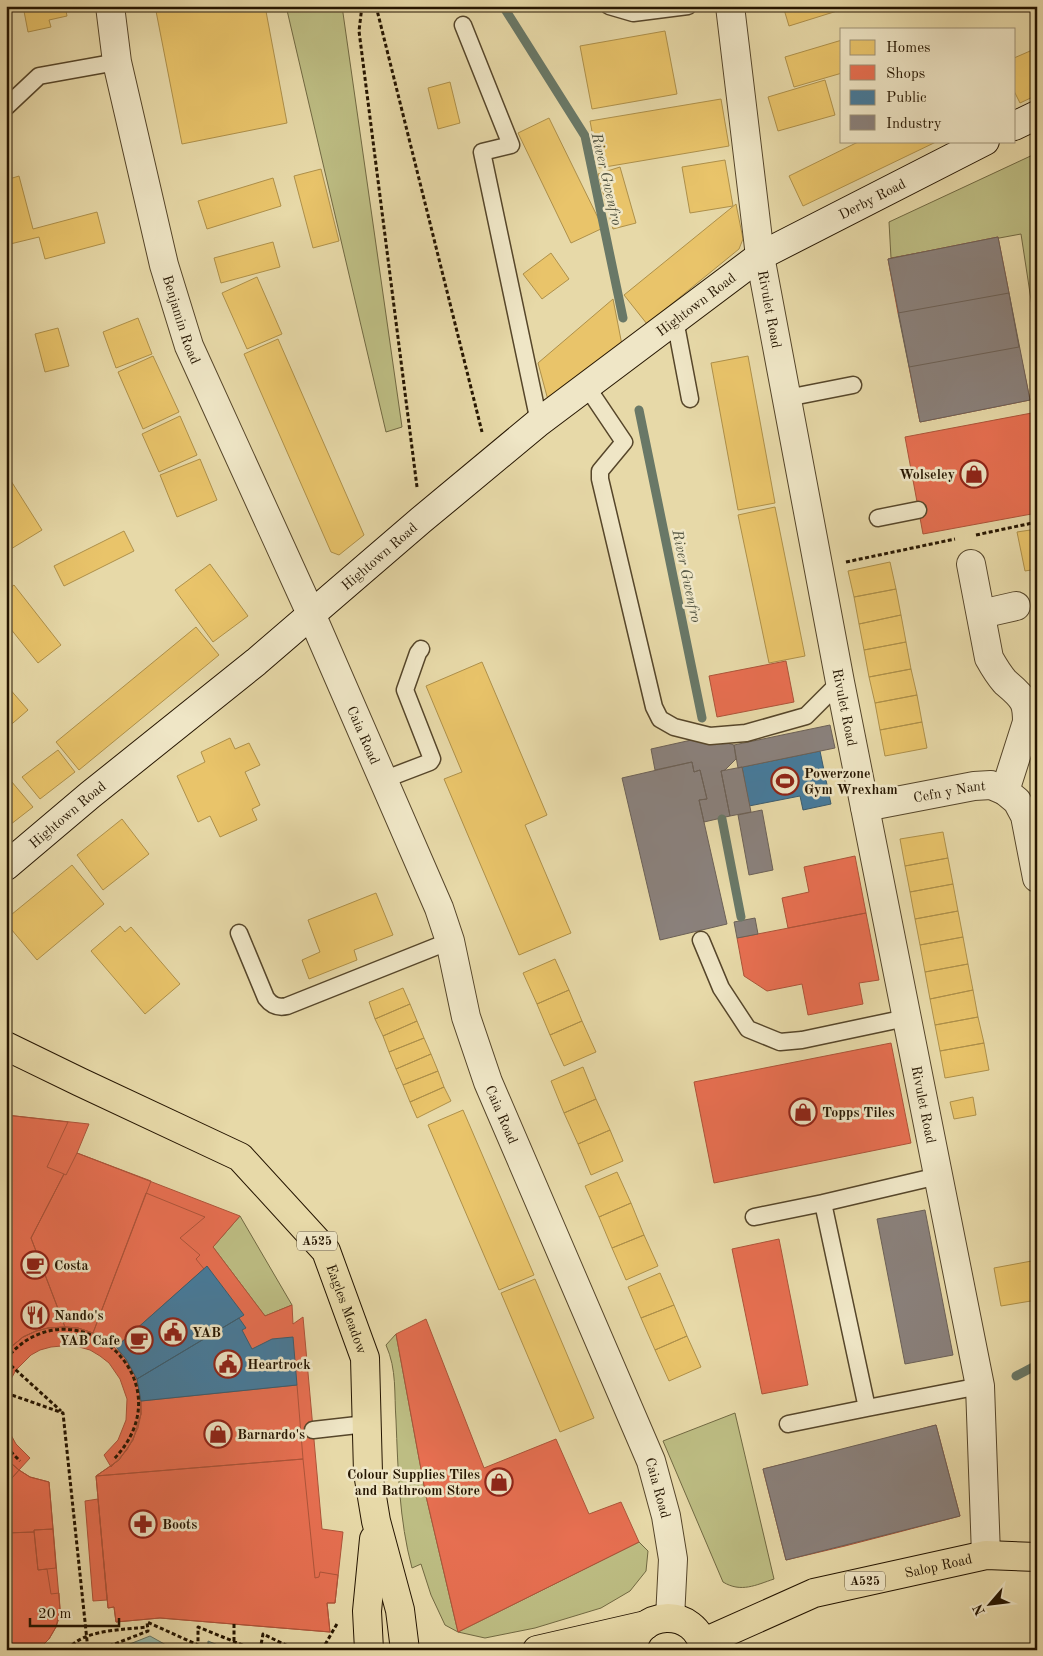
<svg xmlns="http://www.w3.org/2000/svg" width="1043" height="1656" font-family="'Old Standard TT',serif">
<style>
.green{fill:#bdbd83;stroke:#716942}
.water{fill:#97baac;stroke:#697867}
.homes{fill:#e9c46a;stroke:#ae904a}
.shops{fill:#e76f51;stroke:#ad5439}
.public{fill:#457b9d;stroke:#3b5c6e}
.industry{fill:#8a817c;stroke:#6c6157}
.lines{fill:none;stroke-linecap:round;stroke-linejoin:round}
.stream{stroke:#697867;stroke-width:9}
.lane-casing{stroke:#56462a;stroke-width:19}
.street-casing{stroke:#56462a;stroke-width:30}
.secondary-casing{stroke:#251500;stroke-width:30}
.primary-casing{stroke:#251500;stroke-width:30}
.path{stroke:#251500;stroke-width:3;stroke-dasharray:4 2.5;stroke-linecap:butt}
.lane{stroke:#efe6c6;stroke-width:16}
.street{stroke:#efe6c6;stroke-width:28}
.secondary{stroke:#efe6c6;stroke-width:28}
.primary{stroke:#e7d9a8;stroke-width:28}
.labels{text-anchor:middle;stroke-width:5;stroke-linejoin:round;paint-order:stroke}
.shield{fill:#efe6c6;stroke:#62543b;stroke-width:1}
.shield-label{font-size:12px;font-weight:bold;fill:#251500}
.street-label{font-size:14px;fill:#251500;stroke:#efe6c6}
.poi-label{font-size:14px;font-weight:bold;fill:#251500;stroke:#efe6c6;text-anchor:start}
.water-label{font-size:15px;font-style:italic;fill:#4d4f3c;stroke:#efe6c6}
</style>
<rect width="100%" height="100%" fill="#e7d9a8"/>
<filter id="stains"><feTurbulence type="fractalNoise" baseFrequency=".004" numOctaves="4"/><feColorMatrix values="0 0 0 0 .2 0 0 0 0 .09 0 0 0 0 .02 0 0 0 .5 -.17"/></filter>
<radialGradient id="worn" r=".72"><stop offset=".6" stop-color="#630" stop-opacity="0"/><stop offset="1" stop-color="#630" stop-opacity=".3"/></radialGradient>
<path class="green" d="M286,6H342L402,427L386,432Z
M1037,153V339L1021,234L891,258L889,222Z
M240,1216L292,1305L265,1316L213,1247Z
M396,1334L426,1496L458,1632L639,1542L648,1551L646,1571L630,1591L601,1608L535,1628L485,1638L458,1632L445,1625L431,1595L421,1564L412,1568C399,1520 398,1469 396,1420C394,1393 397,1370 386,1345Z
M735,1413L774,1579C756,1585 741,1593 723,1582L663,1441Z"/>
<path class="water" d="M150,1636L175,1650L117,1649Z
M208,1641L230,1650H208Z"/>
<path class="homes" d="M23,6H65L67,16L49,20L51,27L28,32Z
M155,6H265L287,123L182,144Z
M783,6H853L789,26Z
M665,31L677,94L592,109L580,46Z
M842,40V73L794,87L785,57Z
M1037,48V95L1020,103L1014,91V58Z
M825,80L835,115L778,131L768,97Z
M450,82L460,123L438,129L428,88Z
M721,99L729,146L599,168L590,121Z
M549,118L603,228L571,243L518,133Z
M860,141H938L803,206L789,176Z
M725,160L733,206L690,213L682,167Z
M620,167L636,223L613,229L598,174Z
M321,169L339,241L313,248L294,176Z
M19,176L33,229L97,212L105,243L45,259L39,237L6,245V180Z
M273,178L281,206L207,229L198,201Z
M736,204L743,239L739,249L647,324L624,295Z
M273,242L280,267L221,283L214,258Z
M551,253L569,279L542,299L523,274Z
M257,277L282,334L247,349L222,293Z
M613,299L622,345L548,400L538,363Z
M138,318L152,354L116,368L103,332Z
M58,328L69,366L45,372L35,334Z
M278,339L364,535L339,555L331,552L244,354Z
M153,356L179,412L143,429L118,372Z
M748,356L775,503L738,510L711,363Z
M180,416L197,455L159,472L142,434Z
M200,459L217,500L177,517L160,475Z
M6,473L42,530L6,552Z
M775,507L805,656L769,663L738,515Z
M1037,529V569L1025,571L1017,532Z
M124,531L134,551L64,586L54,566Z
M890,562L896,589L854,597L848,571Z
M210,564L248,616L213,642L175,590Z
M14,585L61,645L38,663L6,623V591Z
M896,589L901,615L859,624L854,597Z
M901,615L906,642L864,650L859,624Z
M196,627L219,655L79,770L56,742Z
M906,642L911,669L869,677L864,650Z
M482,662L547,815L525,825L571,933L519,955L444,779L462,772L426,686Z
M911,669L917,695L875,703L869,677Z
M8,687L28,710L6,729V688Z
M917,695L922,722L880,730L875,703Z
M922,722L927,748L885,756L880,730Z
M230,738L235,749L249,743L260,765L245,772L260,805L252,809L257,820L220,837L210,816L198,822L177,776L205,762L201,752Z
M58,750L75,772L40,799L22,777Z
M6,775L33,807L6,828Z
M122,819L149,854L103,890L77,855Z
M943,832L948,858L905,866L900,839Z
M948,858L953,884L910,892L905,866Z
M72,865L104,904L37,960L6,923V919Z
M953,884L958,911L915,919L910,892Z
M376,893L393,935L354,950L357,960L309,979L302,960L320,952L308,920Z
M958,911L963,937L920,945L915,919Z
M120,926L125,932L131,927L180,984L145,1014L91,951Z
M963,937L968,964L925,972L920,945Z
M555,959L569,990L537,1004L523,973Z
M968,964L973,990L930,999L925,972Z
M403,988L410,1004L375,1019L369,1002Z
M569,990L582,1021L550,1035L537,1004Z
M973,990L978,1017L935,1025L930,999Z
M410,1004L417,1021L383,1036L375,1019Z
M978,1017L984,1043L940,1051L935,1025Z
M417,1021L424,1038L389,1052L383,1036Z
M582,1021L596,1052L564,1066L550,1035Z
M424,1038L431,1054L396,1069L389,1052Z
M984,1043L989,1070L945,1078L940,1051Z
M431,1054L438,1071L403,1085L396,1069Z
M583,1067L596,1099L564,1113L551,1081Z
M438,1071L444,1087L410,1102L403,1085Z
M444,1087L451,1101L417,1118L410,1102Z
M973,1097L976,1115L954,1119L950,1102Z
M596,1099L610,1130L578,1144L564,1113Z
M463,1110L534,1275L499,1290L428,1125Z
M610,1130L623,1161L591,1175L578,1144Z
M617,1172L631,1203L599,1217L585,1186Z
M631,1203L644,1235L612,1248L599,1217Z
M644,1235L658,1266L626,1280L612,1248Z
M1037,1260V1300L1001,1306L994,1268Z
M660,1273L674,1305L641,1318L628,1287Z
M535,1279L594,1418L560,1432L501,1293Z
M674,1305L687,1336L655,1350L641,1318Z
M687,1336L701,1367L669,1381L655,1350Z"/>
<path class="shops" d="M998,237L1009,293L898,313L888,259Z
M1019,347L1030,400L920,422L909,367Z
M1037,412V513L923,534L905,437Z
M786,661L794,702L717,717L709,676Z
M855,856L866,913L788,928L782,898L809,892L804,867Z
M866,913L879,980L859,983L863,1004L808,1015L802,984L767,991L744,976L737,938Z
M891,1043L911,1143L714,1183L694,1082Z
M6,1115L89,1124L77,1153L240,1216L213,1247L265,1316L292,1305L293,1324L303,1317L322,1529L343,1532L335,1603H327L330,1632L160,1618L116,1622L114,1607L108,1608L96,1476L119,1460L133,1440L141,1414L139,1387L137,1379L126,1359L116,1347L106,1339L93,1333L78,1328L65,1327L48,1328L36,1331L23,1337L6,1351Z
M6,1115L68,1122L47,1167L64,1174L31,1238L65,1327L48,1328L36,1331L23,1337L6,1351Z
M77,1153L151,1181L93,1333L78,1328L65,1327L31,1238L64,1174L66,1175Z
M146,1193L205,1217L180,1238L200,1255L196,1259L204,1269L116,1347L106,1339L93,1333Z
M779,1239L808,1385L762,1394L732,1249Z
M426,1319L484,1468L556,1439L589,1514L621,1502L639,1542L458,1632L426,1496L396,1334Z
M65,1327L78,1328L93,1333L106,1339L126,1359L137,1379L141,1401V1414L138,1428L127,1450L111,1467L104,1455L118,1440L126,1420L127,1399L120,1379L109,1363L100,1356L90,1350L72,1345L51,1347L40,1350L31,1355L16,1370L6,1388V1351L23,1337L36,1331L48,1328Z
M297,1385L303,1459L96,1476L119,1460L133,1440L141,1414V1401Z
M936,1425L960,1516L899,1532L876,1441Z
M6,1426L16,1444L30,1458L19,1470L6,1459Z
M876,1441L899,1532L845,1546L821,1455Z
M821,1455L845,1546L786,1560L763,1469Z
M6,1459L19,1470L30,1477L49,1482L60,1609L56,1627L49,1639L38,1650H6Z
M6,1459L19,1470L6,1485Z
M303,1459L315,1578L319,1577L320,1572L338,1575L335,1603H327L330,1632L160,1618L116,1622L114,1607L108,1608L96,1476Z
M19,1470L30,1477L49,1482L53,1529L34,1530V1532L6,1533V1485Z
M98,1499L107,1600L93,1601L85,1501Z
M53,1529L56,1568L38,1570L34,1530Z
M34,1532L38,1570L47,1569L51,1594L59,1593L60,1609L59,1618L56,1627L49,1639L38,1650H6V1533Z"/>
<path class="public" d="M820,751L831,804L803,810L800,796L749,806L742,767Z
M207,1266L244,1315L137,1379L126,1359L116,1347Z
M239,1318L246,1328L242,1330L252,1349L272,1339L293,1337L297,1385L141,1401L137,1379Z"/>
<path class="industry" d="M998,237L1030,400L920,422L888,259Z
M1009,293L1019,347L909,367L898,313Z
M830,725L835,748L738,768L734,745Z
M705,737L734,745L736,759L725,770L721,771L730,816L704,822L699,800L707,799L700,770L694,772L692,762L655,770L651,749Z
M692,762L694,772L700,770L707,799L699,800L727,924L660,940L622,778Z
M742,767L751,812L730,816L721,771Z
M762,810L773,870L749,875L738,815Z
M755,918L758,934L737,938L734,922Z
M925,1210L953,1355L905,1364L877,1219Z
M936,1425L960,1516L786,1560L763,1469Z"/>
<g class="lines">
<path class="stream" d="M503,6L585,136L623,318
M639,410L702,718
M722,819L741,917
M1016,1376L1037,1365"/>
<g class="lane-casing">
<path id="lane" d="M609,6L633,13L688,6
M463,25L511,145L482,152L539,422
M6,107L39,76L117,62
M675,320L690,399
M587,387L624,442L600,471V479L654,707L660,719L674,727L710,736L746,733L806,716L840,682
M787,398L853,385
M878,518L918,510
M383,780L430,762L432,759L405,690L418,653L421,649
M239,933L266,998C272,1006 278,1008 287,1006L450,941
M701,940L721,988L748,1029L780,1042L802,1040L906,1018
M938,1176L823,1203L867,1408L980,1386
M754,1217L823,1203
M788,1424L867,1408
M313,1430L366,1424"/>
</g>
<g class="street-casing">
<g id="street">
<path id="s1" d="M110,6L117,62L164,265L189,346L312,616L439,908L450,941L466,1017L488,1082L651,1461L666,1516L673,1559L670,1618"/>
<path id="s2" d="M730,6L760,256L840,682L980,1386L986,1555"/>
<path d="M971,564L989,658C994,667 999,675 1005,682C1012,688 1020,694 1024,702C1027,708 1027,716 1027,722L1005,791"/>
<path d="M981,614L1016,606"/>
<path id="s3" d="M865,807L974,786L991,785L1005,791L1017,801L1025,816L1037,878"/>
</g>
</g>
<g class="secondary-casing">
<g id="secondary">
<path d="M1014,126L1037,115"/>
<path id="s4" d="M6,866L90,795L256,662L421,520L539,422L760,256L985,141"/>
</g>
</g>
<g class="primary-casing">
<g id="primary">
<path id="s5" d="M6,1046L80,1082L240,1157L326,1251L365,1358L368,1473L376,1521L400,1610L405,1650"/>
<path id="s6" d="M702,1643L814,1593L986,1555L1037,1557"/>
<path d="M369,1650L367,1611L374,1539"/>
<path d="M537,1650L646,1625"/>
<path d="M633,1650C634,1610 697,1605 704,1650"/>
</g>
</g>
<path class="path" d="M362,6L359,31L417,487
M376,6L482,432
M976,535L1037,522
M846,562L955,539
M6,1359C72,1278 191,1380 113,1460
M6,1361L61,1411
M6,1393L63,1413L88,1650
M6,1447L20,1461
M234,1641V1624
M68,1650C82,1629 124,1630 147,1627
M110,1650L107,1647L148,1631L147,1622L198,1645V1627L255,1650
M260,1650L263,1634L296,1650
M322,1650L338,1622"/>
<use href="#lane" class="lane"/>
<use href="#street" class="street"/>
<use href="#secondary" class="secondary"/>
<use href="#primary" class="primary"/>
</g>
<defs>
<g id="shop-ring" transform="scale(1.4375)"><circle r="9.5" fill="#efe6c6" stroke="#8f2418" stroke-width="1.5"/><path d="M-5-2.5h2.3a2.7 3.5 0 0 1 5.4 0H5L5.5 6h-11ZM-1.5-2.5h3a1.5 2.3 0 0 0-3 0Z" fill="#8f2418"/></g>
<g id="stadium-ring" transform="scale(1.4375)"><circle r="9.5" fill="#efe6c6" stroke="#8f2418" stroke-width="1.5"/><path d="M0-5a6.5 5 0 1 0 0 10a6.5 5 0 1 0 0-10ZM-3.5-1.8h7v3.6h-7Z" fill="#8f2418"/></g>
<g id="cafe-ring" transform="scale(1.4375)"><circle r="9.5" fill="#efe6c6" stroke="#8f2418" stroke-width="1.5"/><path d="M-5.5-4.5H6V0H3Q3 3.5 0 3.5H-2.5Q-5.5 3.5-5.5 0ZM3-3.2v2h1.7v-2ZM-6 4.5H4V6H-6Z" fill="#8f2418"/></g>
<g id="restaurant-ring" transform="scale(1.4375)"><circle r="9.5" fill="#efe6c6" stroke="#8f2418" stroke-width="1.5"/><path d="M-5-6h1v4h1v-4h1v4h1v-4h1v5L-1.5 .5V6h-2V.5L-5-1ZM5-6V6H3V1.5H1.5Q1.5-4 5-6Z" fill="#8f2418"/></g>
<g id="civic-ring" transform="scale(1.4375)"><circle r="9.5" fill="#efe6c6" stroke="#8f2418" stroke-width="1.5"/><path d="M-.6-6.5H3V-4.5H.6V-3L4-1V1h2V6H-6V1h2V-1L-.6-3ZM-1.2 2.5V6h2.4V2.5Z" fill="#8f2418"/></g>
<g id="pharmacy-ring" transform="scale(1.4375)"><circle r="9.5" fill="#efe6c6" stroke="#8f2418" stroke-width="1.5"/><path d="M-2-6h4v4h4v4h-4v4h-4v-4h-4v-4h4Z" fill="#8f2418"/></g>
</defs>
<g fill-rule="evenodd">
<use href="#shop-ring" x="974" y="474"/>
<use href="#stadium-ring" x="785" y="781"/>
<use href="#shop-ring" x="803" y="1112"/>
<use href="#cafe-ring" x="35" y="1265"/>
<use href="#restaurant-ring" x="35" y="1315"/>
<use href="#civic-ring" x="173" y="1332"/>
<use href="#cafe-ring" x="139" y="1340"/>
<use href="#civic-ring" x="228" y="1364"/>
<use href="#shop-ring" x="218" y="1434"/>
<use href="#shop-ring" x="499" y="1482"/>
<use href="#pharmacy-ring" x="143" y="1524"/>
</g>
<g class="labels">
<g class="shield">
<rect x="297" y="1231.5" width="40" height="19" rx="4"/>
<rect x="845" y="1571.5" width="40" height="19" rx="4"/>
</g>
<g class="shield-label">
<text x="317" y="1245">A525</text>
<text x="865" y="1585">A525</text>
</g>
<g class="street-label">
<text dy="5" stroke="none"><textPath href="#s4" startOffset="1096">Derby Road</textPath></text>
<text dy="5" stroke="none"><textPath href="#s4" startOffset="890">Hightown Road</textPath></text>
<text dy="5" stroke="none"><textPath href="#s2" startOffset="306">Rivulet Road</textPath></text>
<text dy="5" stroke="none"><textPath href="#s1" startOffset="322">Benjamin Road</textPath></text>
<text dy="5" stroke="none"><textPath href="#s4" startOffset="485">Hightown Road</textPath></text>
<text dy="5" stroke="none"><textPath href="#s2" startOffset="711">Rivulet Road</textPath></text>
<text dy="5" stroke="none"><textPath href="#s1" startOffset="776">Caia Road</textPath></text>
<text dy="5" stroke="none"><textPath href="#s3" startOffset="86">Cefn y Nant</textPath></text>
<text dy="5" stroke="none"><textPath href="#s4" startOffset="80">Hightown Road</textPath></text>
<text dy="5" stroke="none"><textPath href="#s2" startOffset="1116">Rivulet Road</textPath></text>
<text dy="5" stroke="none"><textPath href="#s1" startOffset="1181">Caia Road</textPath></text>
<text dy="5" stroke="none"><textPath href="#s5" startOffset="448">Eagles Meadow</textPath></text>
<text dy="5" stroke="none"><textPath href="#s1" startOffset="1586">Caia Road</textPath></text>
<text dy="5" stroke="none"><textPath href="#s6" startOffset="250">Salop Road</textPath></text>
</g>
<g class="poi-label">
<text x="955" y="479" text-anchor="end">Wolseley</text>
<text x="804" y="778">Powerzone<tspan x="804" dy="16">Gym Wrexham</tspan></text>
<text x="822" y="1117">Topps Tiles</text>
<text x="54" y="1270">Costa</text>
<text x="54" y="1320">Nando's</text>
<text x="192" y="1337">YAB</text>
<text x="120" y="1345" text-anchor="end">YAB Cafe</text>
<text x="247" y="1369">Heartrock</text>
<text x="237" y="1439">Barnardo's</text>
<text x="480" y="1479" text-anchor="end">Colour Supplies Tiles<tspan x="480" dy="16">and Bathroom Store</tspan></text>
<text x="162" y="1529">Boots</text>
</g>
<g class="water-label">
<text transform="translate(607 179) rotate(77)" y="5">River Gwenfro</text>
<text transform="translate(687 576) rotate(78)" y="5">River Gwenfro</text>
</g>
</g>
<rect width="1043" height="1656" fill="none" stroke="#e7d9a8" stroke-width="25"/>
<rect x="8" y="8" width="1028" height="1641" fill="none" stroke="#251500" stroke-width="2.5"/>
<rect x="12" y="12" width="1018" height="1631" fill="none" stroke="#251500"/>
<rect x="840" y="28" width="175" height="115" fill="#efe6c6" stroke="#9e9277"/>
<rect x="850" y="40" width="25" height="15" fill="#e9c46a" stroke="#9e9277"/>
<text x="886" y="52" font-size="15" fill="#251500">Homes</text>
<rect x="850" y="65" width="25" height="15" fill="#e76f51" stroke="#9e9277"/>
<text x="886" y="78" font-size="15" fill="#251500">Shops</text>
<rect x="850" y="90" width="25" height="15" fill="#457b9d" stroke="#9e9277"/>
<text x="886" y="102" font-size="15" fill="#251500">Public</text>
<rect x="850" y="115" width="25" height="15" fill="#8a817c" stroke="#9e9277"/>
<text x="886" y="128" font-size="15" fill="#251500">Industry</text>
<g transform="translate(990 1604) rotate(242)" stroke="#efe6c6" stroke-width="4" paint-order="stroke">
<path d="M0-4L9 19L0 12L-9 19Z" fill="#251500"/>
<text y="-8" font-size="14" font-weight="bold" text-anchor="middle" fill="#251500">N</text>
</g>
<path d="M30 1618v8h89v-8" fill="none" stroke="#251500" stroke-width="2.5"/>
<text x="38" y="1618" font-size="15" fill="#251500" stroke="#efe6c6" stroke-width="4" paint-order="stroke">20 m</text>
<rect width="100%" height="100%" filter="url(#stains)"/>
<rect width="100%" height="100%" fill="url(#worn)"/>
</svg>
